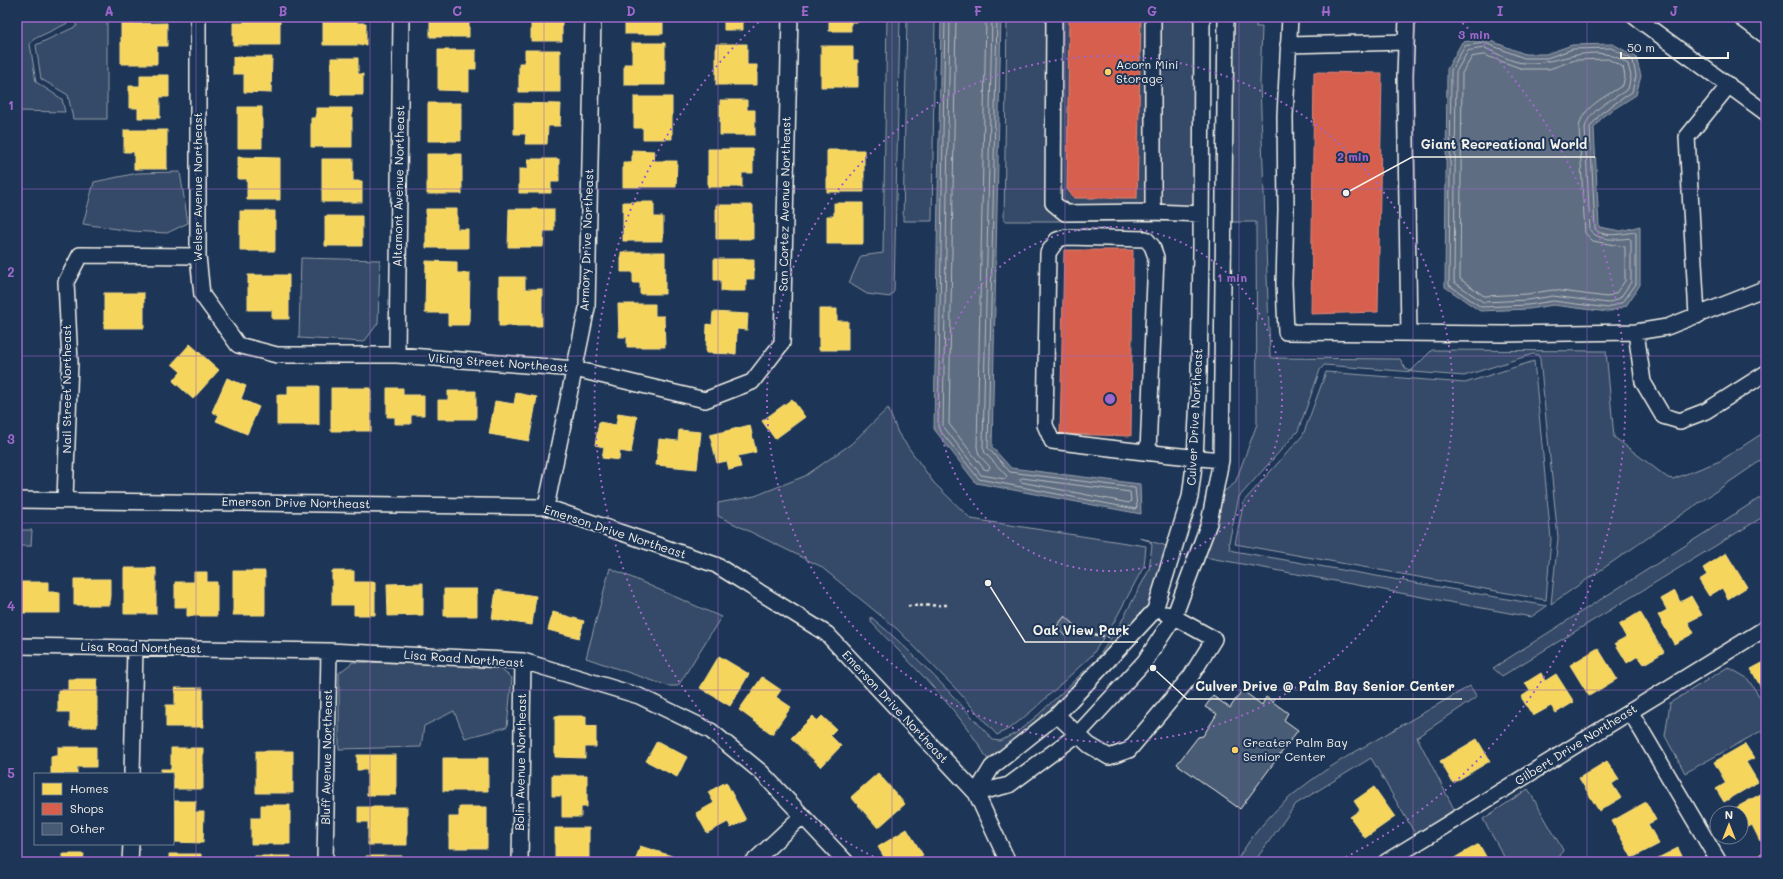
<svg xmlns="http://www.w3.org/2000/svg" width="1783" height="879" font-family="Mali,sans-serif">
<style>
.green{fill:#354a67;stroke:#949ea8}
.water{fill:#5e6d82;stroke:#9aa2ab}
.homes{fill:#f6d55c;stroke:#f5dd86}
.shops{fill:#d6604d;stroke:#df8c7c}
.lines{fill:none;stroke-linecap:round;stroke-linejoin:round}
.shore{stroke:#b8bcbf;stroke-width:1}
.building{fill:#485b74;stroke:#f4f1e8}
.minor-casing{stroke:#f4f1e8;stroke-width:18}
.path{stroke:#f4f1e8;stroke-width:2.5;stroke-dasharray:3 3;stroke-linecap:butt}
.minor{stroke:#1d3557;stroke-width:15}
.grid{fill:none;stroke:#9f67cb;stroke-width:1;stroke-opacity:0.55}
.ring{fill:none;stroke:#9f67cb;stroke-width:2;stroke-dasharray:2 4}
.poi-dot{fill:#ffd166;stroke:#1d3557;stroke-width:1.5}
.labels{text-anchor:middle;stroke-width:4;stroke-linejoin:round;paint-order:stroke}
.poi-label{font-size:12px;fill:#f4f1e8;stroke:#1d3557;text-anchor:start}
.street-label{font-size:12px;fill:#f4f1e8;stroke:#1d3557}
.centre{fill:#9f67cb;stroke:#1d3557;stroke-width:2}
.ring-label{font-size:12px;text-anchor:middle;font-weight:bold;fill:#9f67cb;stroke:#1d3557;stroke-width:4;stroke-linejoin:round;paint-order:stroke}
.leader{fill:none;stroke:#f4f1e8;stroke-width:1.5}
.callout-dot{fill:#f4f1e8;stroke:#1d3557;stroke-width:1.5}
.callout-label{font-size:13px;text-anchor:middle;font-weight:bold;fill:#f4f1e8;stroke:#1d3557;stroke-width:4;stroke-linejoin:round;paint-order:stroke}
.neatline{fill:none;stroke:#9f67cb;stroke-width:1.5}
.grid-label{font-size:13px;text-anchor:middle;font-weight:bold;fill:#9f67cb}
</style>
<rect width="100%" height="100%" fill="#1d3557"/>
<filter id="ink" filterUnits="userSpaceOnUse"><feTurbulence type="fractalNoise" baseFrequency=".025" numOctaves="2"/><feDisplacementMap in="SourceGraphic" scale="8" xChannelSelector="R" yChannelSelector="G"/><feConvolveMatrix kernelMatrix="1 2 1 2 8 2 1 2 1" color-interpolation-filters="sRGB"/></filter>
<g filter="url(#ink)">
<path class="green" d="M17,17H64L68,23L34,39L30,44L36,82L62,99L65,112L17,111Z
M72,17H107V119H73L68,95L41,79L36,45L77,26Z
M887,17H900L894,291L890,297L867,294L849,283L861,256L883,253Z
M907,17H935L932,221H903Z
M1007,17H1194V221H1004Z
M1257,17L1256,27H1262L1260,84L1270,356L1273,358L1400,359L1406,369L1411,371L1432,350L1606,351L1614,437L1668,478L1673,479L1720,461L1766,431V457L1551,604L1558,538L1540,359L1538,355L1533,354L1464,376L1324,365L1320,370L1298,431L1239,497L1229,542L1230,549L1234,551L1547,606L1531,617L1204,557L1216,526L1222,493L1235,483L1257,424L1256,222H1232L1233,20Z
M180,172L188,223L167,233L131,231L83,224L94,182L138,173Z
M301,258L380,260L378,323L364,342L299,338Z
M1534,361L1551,539L1546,600L1235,544L1244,501L1303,435L1326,372L1465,383Z
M888,408L898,433L934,483L971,519L1146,546L1144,566L1114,622L1092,655L1034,709L1012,727L997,735L955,688L897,629L820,566L718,516V503L755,496L805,476L851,444Z
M1766,494V515L1502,676L1493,668Z
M17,530H32L31,546H17Z
M1139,538L1167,546L1148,606L1052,709L988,760C959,709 911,664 871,622V617C916,654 954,697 993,740L1000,741L1016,733L1038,715L1097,659L1119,626L1149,570L1152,545L1149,540Z
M610,568L721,617L678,686H668L586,658Z
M353,662L495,665L512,678L507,727L465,738L454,711L424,726L421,747L339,749V673Z
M1728,667L1747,678L1766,706V731H1761L1685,773L1665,736L1670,703Z
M1470,686L1477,697L1417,737L1454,809L1417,837L1371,758L1296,804L1254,862H1236C1270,802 1325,768 1383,736C1412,719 1441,703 1470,686Z
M1528,789L1563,850L1557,862H1507L1483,819Z"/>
<path class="water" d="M941,17H1001L992,447L1011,468L1140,484L1141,514L976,483L934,429Z
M1486,39L1525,54H1546L1572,45L1613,44L1636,57L1641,76L1636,95L1603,116L1594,128L1599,227L1621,231L1640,226V285L1626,306L1608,312L1553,305L1529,309L1480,311L1445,287L1447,69L1462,42Z"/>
<path class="homes" d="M244,17H280V45H233V23H244Z
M323,17H357V23H366V45H323Z
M430,17H469V37H430Z
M523,17H562V41H531V20H523Z
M625,17H663V34H625Z
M714,17H751H743V30H724V19H714Z
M829,17H859V22H851V31H829Z
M167,23V46H157V64H121V24Z
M632,43H665V85H624V64H632Z
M716,44H747V65H757V85H716Z
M821,46H853V60H858V87H821Z
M438,50H476V69H469V91L438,90Z
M525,50H560V92H519V63H525Z
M233,57H272L271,93L244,92V74H233Z
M331,58H358V74H363V95H331Z
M140,75H169V97H160V118H138V108H129V86H140Z
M634,97H672V139H643V128H634Z
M720,100H747V110H755V135H720Z
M428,103H461V141H428Z
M514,103L561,104L560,126H548L547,144H525L526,134H514Z
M238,107H262V148H238Z
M316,108H352V147H311V118H316Z
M124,130H167V169H134V152H124Z
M708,149H753V173H742V187H708Z
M632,150L654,151V161H677L676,187H623V162H632Z
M827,150H864V192H827Z
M427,154H462V194H427Z
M238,157L280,158V200H247V179H238Z
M322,159H353V181H362V202H322Z
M528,159H559V182H551V193H519V169H528Z
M623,202H654V217H663V241H623Z
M834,203H863V244H827V216H834Z
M716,205H753V239H716Z
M426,209H457V229H468V248H426Z
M509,209H554V231H544L543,247H508Z
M240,211H275V251H240Z
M325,216H362V246H325Z
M621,252H665V294H640V283H633V272H621Z
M714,259H754V279H746V291H721V280H714Z
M426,261L457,262V273H470L469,325H448V313H425Z
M248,275H289V319H272V310H248Z
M499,277H525V289H542V326H499Z
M104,293H144V328H104Z
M618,304H655V316H664L665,347H627V337H619Z
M819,309H837V321H848V350H819Z
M713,312L748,314L747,330L737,329L736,354L706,353L707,324L712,325Z
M190,344L219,370L193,399L173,381L181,372L172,364Z
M227,378L246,386L241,399L259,407L247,434L216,421L219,415L212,412Z
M288,386H319V425H277V395H288Z
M331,388H371V431H331Z
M387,388H403V395H424V415H411V424H395V417H387Z
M448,391H476V419H438V400H448Z
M516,393L537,397L529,441L489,434L495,401L514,404Z
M792,399L805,417L775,439L762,421Z
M618,413L637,416L631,453L620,451L619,460L602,458L604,447L595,445L599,422L616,425Z
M750,425L756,452L738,456L741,467L729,470L727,461L717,463L710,435Z
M679,430L701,432L697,469L656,465L659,439L678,441Z
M1726,553L1747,587L1728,599L1722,588L1709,596L1699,580L1707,575L1703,568Z
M124,568H156V614H124Z
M233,571H265V615H233Z
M332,571H354V582H375V615H354V605H332Z
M194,572H207V582H217V616H187V607H175V582H194Z
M74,579H110V605H74Z
M19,582H48V592H60V613H19Z
M423,583V615L388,616L387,584Z
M444,589H477V616H444Z
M496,590L536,596L532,625L492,619Z
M1675,591L1680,602L1691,596L1702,615L1688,622L1694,633L1674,644L1658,615L1667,610L1661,599Z
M553,612L584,621L579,638L548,630Z
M1640,612L1664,652L1644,664L1638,656L1627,663L1615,643L1626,637L1619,625Z
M1598,648L1617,679L1589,696L1570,665Z
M719,656L749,674L730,706L700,688Z
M1766,661V697L1751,669Z
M1541,673L1545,681L1556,674L1574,702L1556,713L1551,706L1533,716L1521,697L1530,691L1525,683Z
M762,677L781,690L776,697L791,707L772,734L739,710Z
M68,679H97V727H70V712H58V690H68Z
M175,688H203V727H166V705H175Z
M555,716H586V726H596V747H585V758L555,757Z
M813,716L817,721L822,716L836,729L830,735L841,746L821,767L791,738Z
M1477,739L1490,761L1453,783L1440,761Z
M657,741L687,757L677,777L646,761Z
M1745,744L1754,758L1746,762L1758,782L1724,802L1716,789L1726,783L1714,762Z
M58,747H96V767H77V774H51V756H58Z
M171,748H203V789H173V774H161V769H171Z
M256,751H293V793H256Z
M357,755H396V795H367V770H357Z
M443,758H488V791H443Z
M1607,761L1619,779L1612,784L1621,798L1599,811L1579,778Z
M878,773L905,804L878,828L851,797Z
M552,775H587V807H581V817H562V796H552Z
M726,782L746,820L731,828L728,822L707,833L696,813L714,803L708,792Z
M1374,787L1395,817L1365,838L1350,817L1360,810L1354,801Z
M1766,791V838L1760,841L1752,825L1741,831V813H1731L1730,811Z
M173,801H196L195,812H204L203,843L173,842Z
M1646,802L1656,820L1648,824L1659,844L1632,858L1612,821Z
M261,805H290V844H251V818H261Z
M358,807H407V845H368V822H358Z
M459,807H487V848H449V817H459Z
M555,828H589V859H577V862H555Z
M907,829L923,855L913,861L914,862H887L878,847Z
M1479,844L1489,862H1448L1461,854Z
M640,846L672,856L670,862H635Z
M1678,848L1685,862H1660L1658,858Z
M1766,850V862H1764L1759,855Z
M63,854H84L83,862H63Z
M169,854H201V862H169Z
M253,856H291V862H253Z
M366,856H402V862H366Z"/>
<path class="shops" d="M1069,17H1141L1137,198H1074L1067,189Z
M1314,72L1382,73L1378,312L1311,314Z
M1064,250H1133L1131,436L1060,434Z"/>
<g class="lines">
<path class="shore" d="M945,17L938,428L979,479L1135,509L1137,507L1135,488L1010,472L988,448L997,17
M950,17L943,426L981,475L1005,479L1007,476L985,453L983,447L992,17
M956,17L949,424L984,469L988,470L990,467L979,455L977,447L986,17
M1485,43L1524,58H1547L1573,49L1611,48L1633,60L1636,76L1632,92L1601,113L1590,127L1595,229C1603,238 1623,234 1634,232L1636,233V284L1623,302L1608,308L1553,301L1528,305L1481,307L1449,285L1451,70L1465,46Z
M1485,48C1497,53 1512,63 1525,63C1561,65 1594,39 1628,64L1631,76L1628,89C1614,99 1589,109 1585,128L1590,230C1597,241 1619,240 1629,238L1631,240V282L1620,298L1608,303L1553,296L1528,300L1483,302L1454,282L1456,72L1468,51Z
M1484,55L1523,69H1549L1575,60L1608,59L1623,67L1625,76L1623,85C1607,96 1581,107 1579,128L1585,233L1593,241L1625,247V281L1616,293L1607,297L1553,290L1527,294L1484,296L1460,279L1462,73L1472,57Z
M1022,478L1130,492L1131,501L1129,503L1021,482L1020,480Z"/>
</g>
<path class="building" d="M1065,616L1074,624L1066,636L1056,627Z
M1242,690L1262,705L1266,697L1288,713L1284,720L1298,730L1240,809L1177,764L1198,737L1203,736L1217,714L1205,707L1213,696L1230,708Z"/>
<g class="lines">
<g class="minor-casing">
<path id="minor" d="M198,17V256L202,295L238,345L277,355H397L575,369L705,400L752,382L782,343L790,17
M1054,17L1053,203L1065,213L1153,212L1201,214
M1153,17V212
M1290,17L1285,116L1286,210L1284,283L1286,332L1504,334L1636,332L1667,327L1766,288
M1407,17L1405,76L1409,333
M1635,17L1766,113
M1740,17L1766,36
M1288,45L1406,42
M1697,316L1687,137L1729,85
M1636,332L1643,382L1663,416L1680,421L1706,411L1766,373
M397,355L401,17
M1148,452L1156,257L1152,246L1146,239L1066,237L1057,240L1048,253L1045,425L1052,441C1108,448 1165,455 1221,460
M65,499L70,362L66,282L80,255L198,256
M17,500L546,507L716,565L827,634L976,793L1008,862
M546,507L587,308L593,17
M17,646L329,651L523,661L639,696L711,731L761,772L846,862
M1630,711L1719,862
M1057,715L1089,745L1109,757L1129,750L1191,676L1214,639L1174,617L1166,614
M132,774L135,648
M976,793L1009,785L1078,734L1145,661L1174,617L1209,523L1221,460L1226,17
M976,793L992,767L1057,715L1155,610L1190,497L1195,458L1199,375L1201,250L1202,17
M130,862L131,844
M325,862L329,651
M520,862L523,661
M753,862L802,816
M1386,862L1766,628"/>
</g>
<path class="path" d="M908,606L948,605
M1072,628L1080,632L1109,637"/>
<use href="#minor" class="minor"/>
</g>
</g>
<path class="grid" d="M196,17V862M370,17V862M544,17V862M718,17V862M892,17V862M1065,17V862M1239,17V862M1413,17V862M1587,17V862M17,189H1766M17,356H1766M17,523H1766M17,690H1766"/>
<g class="ring">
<circle cx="1110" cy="399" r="172"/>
<circle cx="1110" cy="399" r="343"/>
<path d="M884 862A515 515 0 0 1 762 19M1458 19A515 515 0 0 1 1336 862"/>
</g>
<g class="poi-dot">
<circle cx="1108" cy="72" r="4"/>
<circle cx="1235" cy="750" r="4"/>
</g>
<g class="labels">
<g class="poi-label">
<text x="1116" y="69">Acorn Mini<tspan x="1116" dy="14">Storage</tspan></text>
<text x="1243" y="747">Greater Palm Bay<tspan x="1243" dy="14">Senior Center</tspan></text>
</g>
<g class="street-label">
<text transform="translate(399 186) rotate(-89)" y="4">Altamont Avenue Northeast</text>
<text transform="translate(198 187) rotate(-90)" y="4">Welser Avenue Northeast</text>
<text transform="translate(785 204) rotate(-89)" y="4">San Cortez Avenue Northeast</text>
<text transform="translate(587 240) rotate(-88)" y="4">Armory Drive Northeast</text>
<text transform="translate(498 363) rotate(4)" y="4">Viking Street Northeast</text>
<text transform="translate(67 389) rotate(-90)" y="4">Nail Street Northeast</text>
<text transform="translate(1195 417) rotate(-87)" y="4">Culver Drive Northeast</text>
<text transform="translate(296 503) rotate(1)" y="4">Emerson Drive Northeast</text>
<text transform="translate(615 532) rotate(18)" y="4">Emerson Drive Northeast</text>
<text transform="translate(141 648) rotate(1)" y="4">Lisa Road Northeast</text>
<text transform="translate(464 659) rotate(4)" y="4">Lisa Road Northeast</text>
<text transform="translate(895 707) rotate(47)" y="4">Emerson Drive Northeast</text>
<text transform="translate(1576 745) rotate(-32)" y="4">Gilbert Drive Northeast</text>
<text transform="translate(327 757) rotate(-89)" y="4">Bluff Avenue Northeast</text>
<text transform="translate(521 762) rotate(-89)" y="4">Bolin Avenue Northeast</text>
</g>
</g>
<circle cx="1110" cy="399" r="6" class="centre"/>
<g class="ring-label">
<text x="1474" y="39">3 min</text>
<text x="1353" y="161">2 min</text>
<text x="1232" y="282">1 min</text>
</g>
<path class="leader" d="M1346 193L1412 157H1595M988 583L1025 642H1138M1153 668L1187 699H1462"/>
<g class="callout-dot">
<circle cx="1346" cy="193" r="4"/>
<circle cx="988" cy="583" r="4"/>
<circle cx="1153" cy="668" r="4"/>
</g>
<g class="callout-label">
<text x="1504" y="149">Giant Recreational World</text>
<text x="1081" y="635">Oak View Park</text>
<text x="1325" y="691">Culver Drive @ Palm Bay Senior Center</text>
</g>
<rect width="1783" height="879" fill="none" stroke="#1d3557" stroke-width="44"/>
<rect x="34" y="773" width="140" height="72" fill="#1d3557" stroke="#738091"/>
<rect x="42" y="783" width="20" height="12" fill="#f6d55c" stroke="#738091"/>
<text x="70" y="793" font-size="12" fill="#f4f1e8">Homes</text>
<rect x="42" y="803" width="20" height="12" fill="#d6604d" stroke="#738091"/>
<text x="70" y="813" font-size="12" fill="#f4f1e8">Shops</text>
<rect x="42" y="823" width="20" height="12" fill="#485b74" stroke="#738091"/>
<text x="70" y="833" font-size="12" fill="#f4f1e8">Other</text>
<g transform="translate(1729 825)"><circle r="19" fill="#1d3557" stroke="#738091"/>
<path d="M0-3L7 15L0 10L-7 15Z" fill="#ffd166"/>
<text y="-6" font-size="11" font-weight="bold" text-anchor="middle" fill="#f4f1e8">N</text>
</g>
<path d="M1621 52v6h107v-6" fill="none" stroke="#f4f1e8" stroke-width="2"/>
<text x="1627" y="52" font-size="12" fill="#f4f1e8" stroke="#1d3557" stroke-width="3" paint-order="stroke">50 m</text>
<rect x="22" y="22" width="1739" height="835" class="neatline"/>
<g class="grid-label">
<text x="109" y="16">A</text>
<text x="283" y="16">B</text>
<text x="457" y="16">C</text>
<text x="631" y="16">D</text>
<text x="805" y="16">E</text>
<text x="978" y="16">F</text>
<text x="1152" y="16">G</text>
<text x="1326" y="16">H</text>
<text x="1500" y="16">I</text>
<text x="1674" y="16">J</text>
<text x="11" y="110">1</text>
<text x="11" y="277">2</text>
<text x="11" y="444">3</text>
<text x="11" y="611">4</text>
<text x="11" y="778">5</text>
</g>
</svg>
